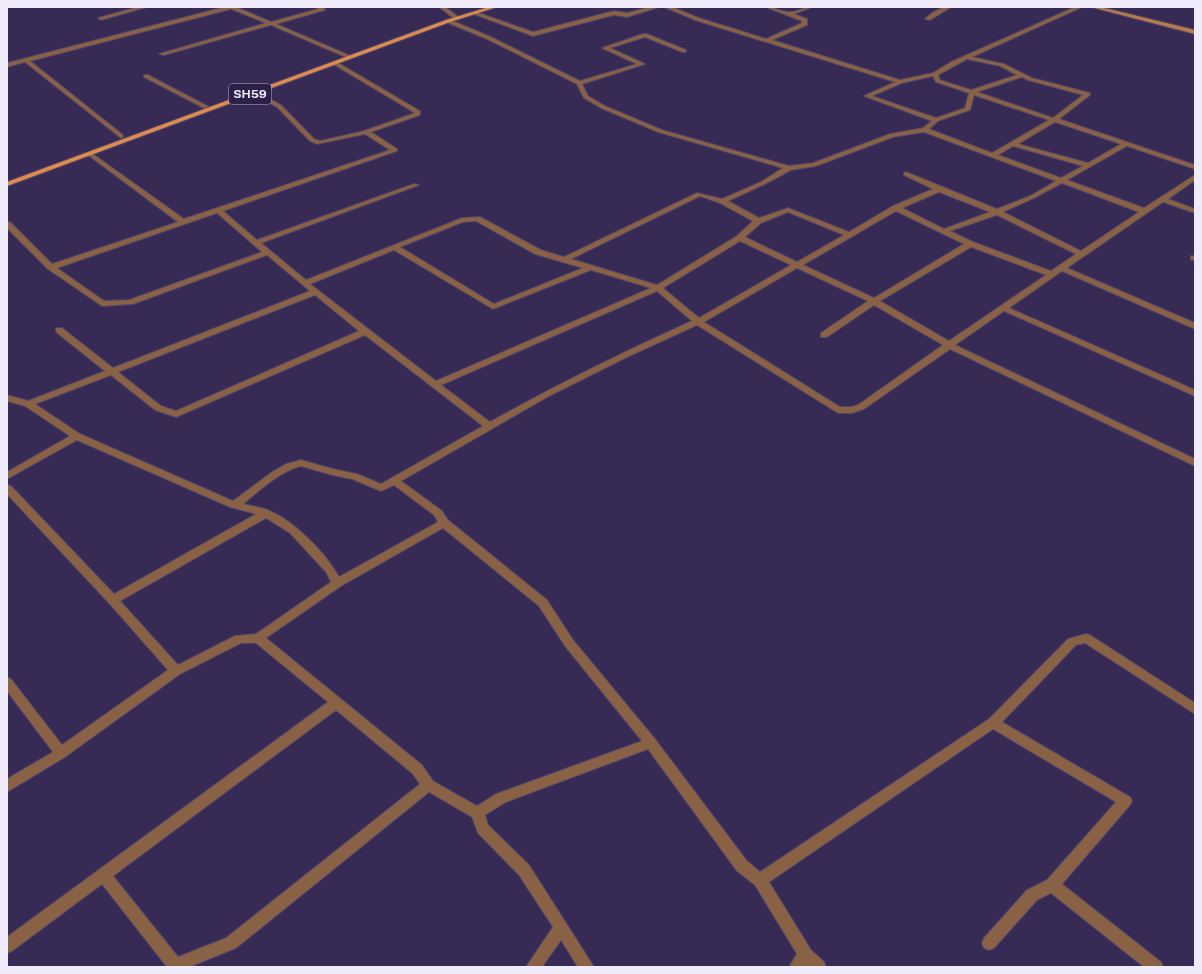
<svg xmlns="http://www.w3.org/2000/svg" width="1202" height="974" font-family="'Public Sans',sans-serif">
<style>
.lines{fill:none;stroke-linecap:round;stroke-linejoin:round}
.street-casing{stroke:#51456b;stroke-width:2}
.secondary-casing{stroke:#51456b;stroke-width:2}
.primary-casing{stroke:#51456b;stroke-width:2}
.street{fill:#896144;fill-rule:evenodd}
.secondary{fill:#b97a4a;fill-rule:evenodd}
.primary{fill:#dd8c4d;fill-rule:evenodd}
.labels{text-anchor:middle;stroke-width:4;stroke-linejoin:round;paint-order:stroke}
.shield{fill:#2d2048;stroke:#b5aec5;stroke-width:1}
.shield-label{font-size:12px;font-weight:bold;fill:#efebfb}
</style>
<rect width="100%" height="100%" fill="#372a54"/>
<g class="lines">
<g class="street-casing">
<path id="street" d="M138,7H147L101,20L98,18Z
M225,7H236L271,22L318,9L316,7H323L325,10L276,24L353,57L348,58L271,25L164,55L159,54L266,23L231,9L30,61L123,135V137L121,138L25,62L7,67V63Z
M439,7H445L460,18L455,19Z
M650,7H659L627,17L614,15L533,36L471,13L476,12L533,32L614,11L627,13Z
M664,7H672L699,18L766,39L802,23V21L766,7C775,7 781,12 789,12C796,13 804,7 812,7L794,14L807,19V25L772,40L900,80L933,73L951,62L1075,7H1082L972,57L1004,64L1032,78L1090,93V95L1059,119L1195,165V169L1127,146L1067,180L1144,208L1195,175V180L1168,199L1195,209V213L1163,202L1067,268L1195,323V329L1062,271L1009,308L1195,390V396L1004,311L955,345L1195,459V466L950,349L864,409L852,413H838L697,325L627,357L549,396L401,481L442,511L448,520L547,600L573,640L655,739L747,861L760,872L989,719L1068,639L1086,634L1090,635L1195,703V714L1085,643L1076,645L1002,722L1130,797L1132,801L1130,805L1062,884L1161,962L1163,967H1144L1051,893L1037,900L994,948L989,950L984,948L982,943L984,938L1027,890L1047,880L1116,802L993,729L769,882L811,950L824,962L826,967L807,966L789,967L797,954L755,885L737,871L648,749L506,802L485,815L488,825L529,865L594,967H578L561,940L542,967H526L553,927L519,875L478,833L472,817L429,792L236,948L189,967H167L102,884L12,951L7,953V937L328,702L256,643H241L180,674L65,757L7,792V779L53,752L7,691V677L11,679L62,745L168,670L109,603L7,494V485L11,486L114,594L256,514L230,507L77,440L7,479V472L70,436L25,406L7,401V395L28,401L105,371L56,332V328H62L113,368L310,291L267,255L133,304L102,306L48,269L7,228V222H10L52,264L178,222L88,155V153L90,152L184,219L390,150L365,134L317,144L310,141L277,107L251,93L256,92L281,105L314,139L320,141L364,131L415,113L333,64L332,63L335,61L420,111V115L371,132L397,149V151L223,211L257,240L414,184L419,185L261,243L306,280L462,218L480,217L541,250L564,257L697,193L722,199L761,182L783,168L658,132L601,108L584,98L577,84L487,39L446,22L445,21L448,19L491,37L580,81L637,64L602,48L643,34H647L686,50V52H682L645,37L610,48L645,64L582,84L588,96L605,106L662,130L789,166L813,163L890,134L923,128L932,121L864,96L895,82L695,20ZM967,59L1000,66L1017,75L971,90L940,80L938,75ZM933,76L936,82L969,93L965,108L936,118L872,96L902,83ZM1022,77L1028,80L1083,95L1053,118L977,92ZM974,95L1049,120L992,153L929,129L938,121L970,110ZM1055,122L1121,144L1088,163L1018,144ZM924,132L1056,181L1030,196L997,209L906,172L904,173V175L933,189L893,206L849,232L788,208L759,218L728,201L765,184L791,170L816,166L893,137ZM1013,146L1083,166L1061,178L998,155ZM1062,183L1139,212L1081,251L1003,212L1034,198ZM939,192L990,212L944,229L902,208ZM700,196L720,203L753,221L737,236L657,285L571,259ZM896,211L964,244L874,298L803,265ZM788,212L844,235L797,262L745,237L761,223ZM217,213L262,252L129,300L104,301L57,268ZM997,215L1076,254L1051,271L973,242L950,231ZM476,221L535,254L583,268L494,304L400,247L463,222ZM740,241L791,265L699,318L663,288ZM971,247L1046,275L949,341L880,301ZM394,250L493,309L591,270L651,288L436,381L310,284ZM797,268L868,301L821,333V337H827L874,305L943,345L858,405L851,407H840L704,322ZM657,291L692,321C623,352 556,385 490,422L441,385ZM315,295L359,331L176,411L161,406L118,372ZM365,335L483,426L381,484L357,474L333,469L301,460L286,464L272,472L233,501L80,434L35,404L111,375L155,410L176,417ZM301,466L332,475L352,479L381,491L394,485L434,515L438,522L339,577C326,553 295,522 270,511C262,507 251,506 243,504C260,490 279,472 301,466ZM266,518L290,533L326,572L331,582L256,634L235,636L178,665L120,601ZM443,528L539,606L565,646L642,741L496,794L477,806L433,781L422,765L266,638L341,586ZM336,710L412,773L420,784L226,938L178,957L113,876Z
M944,7H951L930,20L925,19L932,13Z
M144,75H148L209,107L204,108L144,77Z
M1191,256H1195V260H1191Z"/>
</g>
<g class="secondary-casing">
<path id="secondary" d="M1091,7H1100L1195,30V34Z"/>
</g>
<g class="primary-casing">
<path id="primary" d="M489,7H497L450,22L7,186V182L446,20Z"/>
</g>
<use href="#street" class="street"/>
<use href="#secondary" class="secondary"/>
<use href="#primary" class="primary"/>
</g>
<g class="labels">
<rect class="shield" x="229" y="84" width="42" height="20" rx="3"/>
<g class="shield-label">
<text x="250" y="98">SH59</text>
</g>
</g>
<rect width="1202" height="974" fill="none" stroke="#efebfb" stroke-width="16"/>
</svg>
